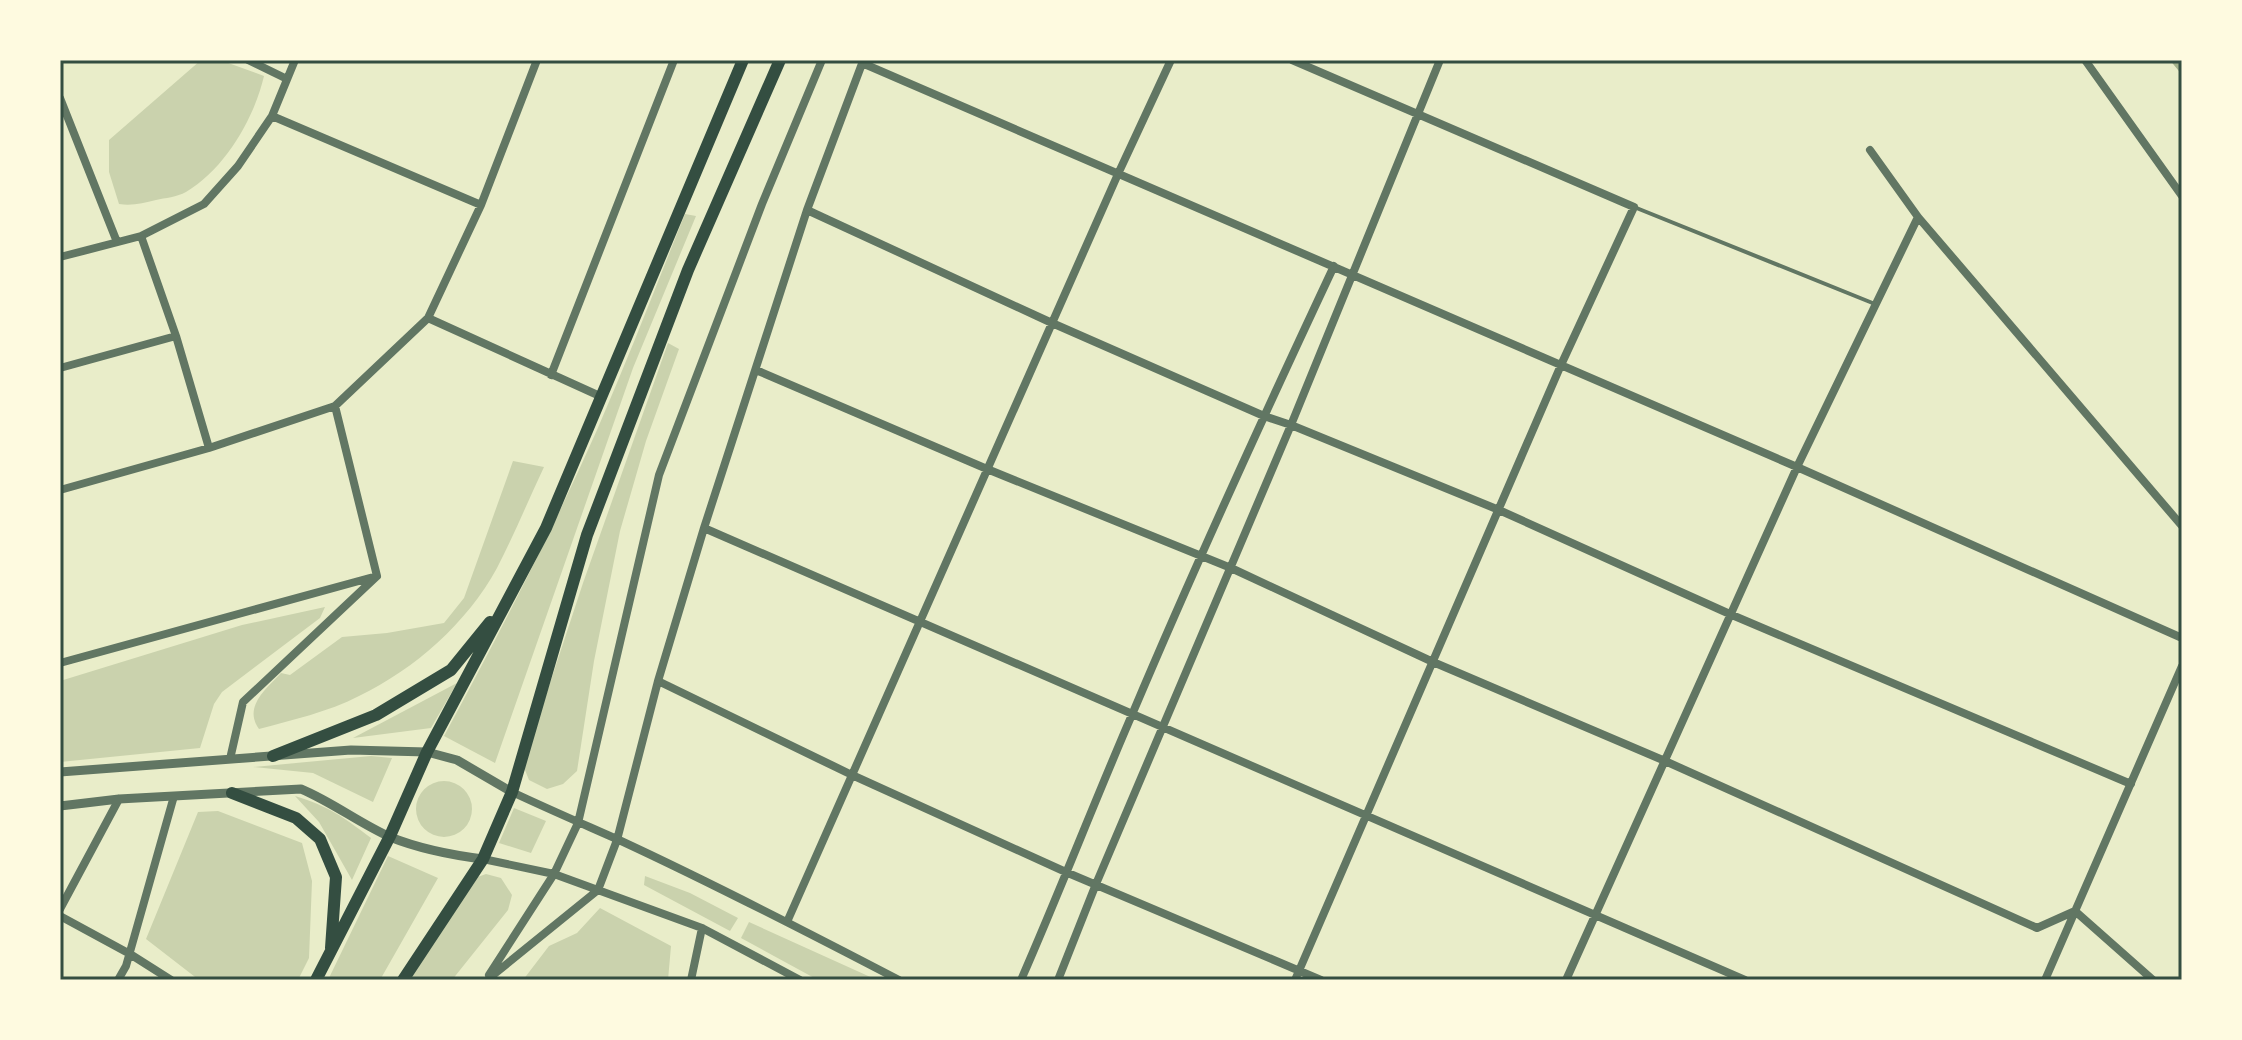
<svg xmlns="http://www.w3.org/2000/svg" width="2242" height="1040" font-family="'Noto Sans',sans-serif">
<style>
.green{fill:#cad2ad}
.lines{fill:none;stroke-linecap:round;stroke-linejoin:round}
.stream{stroke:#a3b18a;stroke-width:5}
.service{stroke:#617663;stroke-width:4}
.minor{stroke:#617663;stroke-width:8}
.tertiary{stroke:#617663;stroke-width:9}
.trunk{stroke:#344e41;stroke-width:12}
.neatline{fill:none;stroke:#344e41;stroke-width:3}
</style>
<rect width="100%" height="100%" fill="#e9edc9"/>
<path class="green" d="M201,60H220L264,76C254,119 225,169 186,192C177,197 165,198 156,200C143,203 133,206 119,204L109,172V140Z
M685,214L696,216L633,368L495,763L444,736C498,636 551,534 597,430C628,359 656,286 685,214Z
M668,343L679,349L646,441L620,531L594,661L577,771L563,784L547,789L529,780L523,765L583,583Z
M513,461L544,467C528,501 514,535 497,568C467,623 415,669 359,696C328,712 292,720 259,729C243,707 266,689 281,673L290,675L342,637L387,633L444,623L464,598Z
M325,607L320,618L222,692L214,704L200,748L60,762V681L242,625Z
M457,683L431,728L353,738Z
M371,756L392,758L373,802L313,773L253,767Z
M416 809a28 28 0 1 1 56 0a28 28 0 1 1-56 0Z
M295,796C330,807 342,816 371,838L352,880L319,822Z
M514,808L546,821L531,853L499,843Z
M218,811L302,843L312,881L309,958L298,980H199L146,939L198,812Z
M388,856L438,878L380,980H328Z
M486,874L501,878L512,895L508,910L452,980H409L472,879Z
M645,876L690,893L738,918L730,931L644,885Z
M600,908L671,946L668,980H523L549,946L577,933Z
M749,922L877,980H818L741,938Z"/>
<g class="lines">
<path class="stream" d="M2173,60L2182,71"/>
<path class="service" d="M1634,207L1875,304"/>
<path class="minor" d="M248,60L287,79
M1292,60L1634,207L1561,365L1295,980
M2085,60L2182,196
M862,63L1797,467L2182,638
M60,98L117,242
M272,116L481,205
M1870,150L1918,217L2182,526
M807,210L1052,323L1264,416L1291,425L1499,510L1732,615L2131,784
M141,236L176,336L209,448
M60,257L141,236L204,204L238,166L272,116L295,60
M428,318L602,397
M60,368L176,336
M756,370L987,469L1231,568L1433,662L1665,761L2037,928L2075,911L2153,980
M551,375L674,60
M60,490L209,448L335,406L428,318L481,205L537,60
M704,528L1745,980
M60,663L377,576
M658,681L852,775L1068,873L1321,980
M230,759L243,702L377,576L335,406
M512,792C548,809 583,824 619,840C714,884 807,932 899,980
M483,859L554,874L702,928L800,980
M60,909L119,799
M60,916L130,954L171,980
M787,922L1118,174L1171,60
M489,975L554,874L578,823L659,475L762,204L822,60
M118,980L126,966L174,796
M487,980L598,890L617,840L658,681L704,528L807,210L863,61
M691,980L702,928
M1021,980C1060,891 1095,800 1134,710C1197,561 1265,413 1334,266
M1058,980L1096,884L1291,425L1440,60
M1566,980L1797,467L1918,217
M2045,980L2182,666"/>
<path class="tertiary" d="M60,772L351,750L427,752L457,760L512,792
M60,806L119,799L301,789C332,802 359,823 390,837C420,849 451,855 483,859"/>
<path class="trunk" d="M273,756L376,715L451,670L490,622
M232,793L296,818L320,839L336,877L331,948
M316,980L390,836L427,752L546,528L743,60
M403,980L483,859L512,792L587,535L688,270L780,60"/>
</g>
<rect width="2242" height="1040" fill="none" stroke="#fefae0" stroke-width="124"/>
<rect x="62" y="62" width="2118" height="916" class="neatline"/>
</svg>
